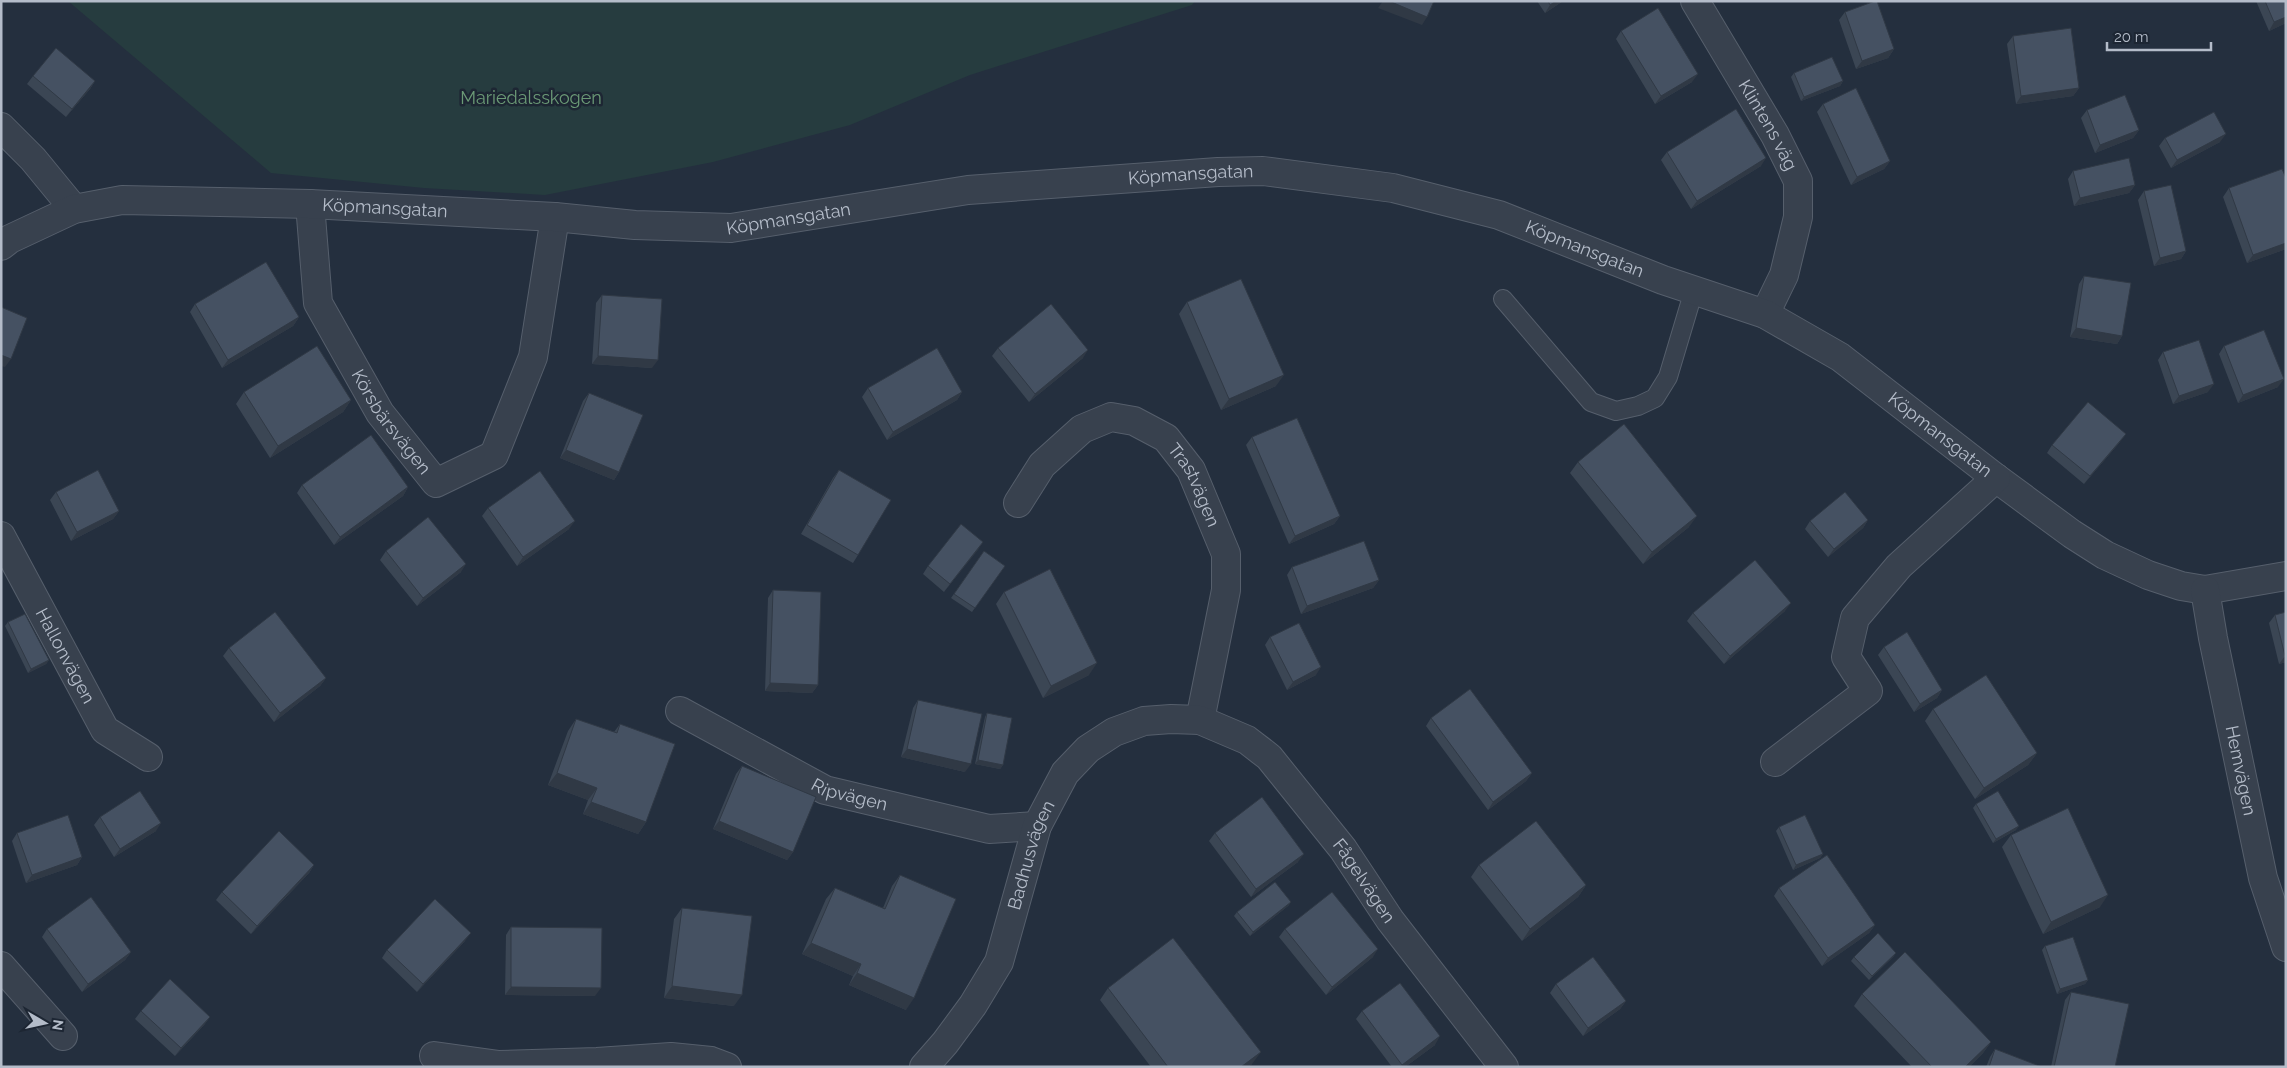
<svg xmlns="http://www.w3.org/2000/svg" width="2287" height="1068" font-family="Raleway,sans-serif">
<style>
.green{fill:#263c3f}
.lines{fill:none;stroke-linecap:round;stroke-linejoin:round}
.service-casing{stroke:#565f6c;stroke-width:20}
.minor-casing{stroke:#565f6c;stroke-width:30}
.service{stroke:#38414e;stroke-width:18}
.minor{stroke:#38414e;stroke-width:28}
.wall{fill:#3b4654}
.shaded-wall{fill:#303945}
.building{fill:#455162;stroke:#303945}
.labels{text-anchor:middle;stroke-width:5;stroke-linejoin:round;paint-order:stroke}
.park-label{font-size:18px;fill:#6b9a76;stroke:#1d2633}
.street-label{font-size:18px;fill:#b4bcc9;stroke:#1d2633}
</style>
<rect width="100%" height="100%" fill="#242f3e"/>
<path class="green" d="M68,1H1195L1192,5L970,75L850,125L713,162L545,195L424,188L271,173Z"/>
<g class="lines">
<g class="service-casing">
<path id="service" d="M1503,299L1591,402L1616,411L1638,406L1655,398L1668,377L1694,290"/>
</g>
<g class="minor-casing">
<g id="minor">
<path id="s1" d="M1695,1L1775,135L1798,181V217L1784,275L1765,314"/>
<path d="M1,127L33,159L74,209"/>
<path id="s2" d="M310,204L318,303L380,413L436,483L494,455L533,357L555,217"/>
<path id="s3" d="M1,246L10,239L74,209L122,200L310,204L555,217L635,225L731,228L968,190L1218,172L1263,171L1393,188L1499,215L1663,280L1765,314L1840,357L1996,478L2072,534L2105,555L2148,575L2181,586L2205,590L2286,576"/>
<path id="s4" d="M1018,503L1042,465L1082,429L1111,417L1134,421L1166,438L1191,470L1226,554V590L1200,720"/>
<path id="s5" d="M1,536L105,730L148,757"/>
<path id="s6" d="M2205,590L2213,638L2263,878L2286,947"/>
<path id="s7" d="M680,711L825,790L989,829L1037,826"/>
<path d="M1775,762L1868,691L1846,657L1855,618L1899,566L1996,478"/>
<path d="M1,966L63,1036"/>
<path d="M434,1056L499,1065L597,1062L671,1057L711,1061L727,1067"/>
<path id="s8" d="M924,1067L945,1043L973,1005L999,962L1037,826L1065,773L1088,749L1114,732L1144,721L1171,719L1200,720L1247,740L1269,757L1343,849L1390,920L1504,1067"/>
</g>
</g>
<use href="#service" class="service"/>
<use href="#minor" class="minor"/>
</g>
<path class="wall" d="M1537,1H1563L1545,13Z
M2256,1H2286V23L2269,31Z
M1845,12L1894,49L1888,58L1856,69L1839,20Z
M1621,31L1692,82L1655,104L1616,39Z
M2013,36L2079,88L2073,96L2016,104L2007,44Z
M1794,73L1843,81L1840,86L1801,101L1791,77Z
M33,76L95,81L90,89L66,117L27,84Z
M1823,104L1890,161L1884,169L1851,185L1817,112Z
M2087,110L2139,130L2133,138L2095,153L2081,118Z
M2165,138L2220,142L2171,168L2159,146Z
M1667,152L1761,166L1691,209L1661,160Z
M2073,171L2135,185L2129,193L2074,206L2068,179Z
M2286,178V249L2247,263L2223,197L2229,188Z
M2144,191L2186,251L2181,259L2154,266L2138,200Z
M2084,276L2122,336L2117,344L2070,337L2079,284Z
M602,295L652,368L592,364L596,303Z
M1187,302L1276,386L1221,410L1179,314Z
M195,304L299,317L293,326L222,368L190,312Z
M2224,346L2278,387L2238,403L2219,354Z
M998,348L1083,358L1029,402L992,356Z
M2163,352L2208,392L2173,404L2158,360Z
M868,388L962,392L957,400L887,440L862,397Z
M244,392L351,400L343,412L270,458L236,404Z
M589,393L619,472L614,480L560,458L583,401Z
M1252,437L1340,516L1334,524L1289,544L1246,445Z
M2120,442L2084,484L2047,453L2052,445Z
M1578,462L1689,527L1643,564L1570,473Z
M839,470L858,555L853,563L801,534L833,478Z
M302,485L408,487L403,496L334,545L297,493Z
M56,492L119,511L113,519L71,541L50,500Z
M488,508L569,529L517,566L482,516Z
M1868,520L1863,528L1828,557L1805,529L1810,521Z
M983,542L944,592L923,574L928,566Z
M386,551L461,572L417,606L380,560Z
M984,551L1005,566L972,612L951,598Z
M1292,567L1379,580L1373,588L1301,614L1287,575Z
M773,590L818,685L812,693L765,691L768,598Z
M1004,592L1089,675L1043,698L996,604Z
M1785,611L1724,664L1687,621L1693,613Z
M2286,612V662L2279,664L2269,623L2275,615Z
M8,622L49,660L46,664L28,673L5,626Z
M1270,637L1316,675L1287,690L1265,645Z
M1884,647L1942,690L1937,698L1914,712L1878,655Z
M229,648L326,678L320,686L274,722L223,656Z
M918,700L965,772L901,757L913,708Z
M1933,709L2037,753L2028,765L1975,799L1925,721Z
M987,713L1003,765L1000,769L975,764L985,717Z
M1431,718L1532,773L1526,781L1488,810L1426,726Z
M576,719L614,732L620,724L646,822L638,834L583,814L588,800L548,785L568,731Z
M742,766L793,852L787,860L713,829L736,774Z
M1976,804L2016,830L1993,843L1973,808Z
M100,817L156,831L114,857L94,825Z
M1779,827L1823,854L1820,858L1793,870L1776,831Z
M17,833L82,857L77,865L26,883L12,841Z
M1215,833L1298,862L1251,897L1209,841Z
M2011,835L2100,907L2043,934L2002,847Z
M314,865L309,873L251,934L216,900L222,892Z
M1479,865L1586,885L1578,897L1522,941L1471,877Z
M900,875L906,1010L849,985L853,976L802,954L826,899L835,888L883,908L892,886Z
M1779,888L1875,925L1869,933L1822,966L1774,896Z
M1291,902L1288,906L1250,936L1234,916L1237,912Z
M682,908L734,1006L664,998L674,919Z
M511,927L595,996L505,995L506,935Z
M47,929L131,952L125,960L82,992L42,937Z
M1285,929L1373,957L1326,995L1279,937Z
M465,941L417,992L382,958L387,950Z
M2045,946L2088,980L2085,984L2057,994L2042,950Z
M1896,953L1893,957L1869,980L1851,961L1854,957Z
M1556,984L1626,1001L1620,1009L1583,1036L1550,993Z
M1108,988L1252,1064L1248,1067H1151L1100,1000Z
M2071,992L2115,1067H2051L2065,1000Z
M1862,994L1991,1042L1983,1053L1969,1067H1912L1854,1006Z
M141,1011L210,1017L204,1025L175,1056L135,1019Z
M1362,1011L1435,1045L1405,1067H1392L1356,1019Z
M1995,1049L2042,1067H1986L1990,1057Z"/>
<path class="shaded-wall" d="M1383,1H1389L1427,17L1422,25L1378,8Z
M1556,1H1563L1545,13L1550,5Z
M2286,17V23L2269,31L2274,22Z
M1894,49L1888,58L1856,69L1862,61Z
M1698,74L1692,82L1655,104L1661,96Z
M95,81L90,89L66,117L72,109Z
M1843,81L1840,86L1801,101L1804,97Z
M2079,88L2073,96L2016,104L2021,96Z
M2139,130L2133,138L2095,153L2100,145Z
M2226,134L2220,142L2171,168L2177,160Z
M1766,158L1761,166L1691,209L1697,201Z
M1890,161L1884,169L1851,185L1857,177Z
M2135,185L2129,193L2074,206L2080,198Z
M2286,243V249L2247,263L2253,255Z
M2186,251L2181,259L2154,266L2160,258Z
M299,317L293,326L222,368L228,360Z
M2076,328L2122,336L2117,344L2070,337Z
M1088,350L1083,358L1029,402L1035,394Z
M1,355L11,359L5,367L1,366Z
M598,356L658,360L652,368L592,364Z
M1284,375L1276,386L1221,410L1229,399Z
M2284,379L2278,387L2238,403L2243,395Z
M2214,384L2208,392L2173,404L2179,396Z
M962,392L957,400L887,440L893,432Z
M351,400L343,412L270,458L278,446Z
M2126,434L2120,442L2084,484L2090,476Z
M566,450L619,472L614,480L560,458Z
M408,487L403,496L334,545L340,537Z
M119,511L113,519L71,541L77,532Z
M1340,516L1334,524L1289,544L1295,536Z
M1697,516L1689,527L1643,564L1652,552Z
M1868,520L1863,528L1828,557L1834,549Z
M575,521L569,529L517,566L523,557Z
M983,542L978,550L944,592L950,584Z
M466,564L461,572L417,606L423,598Z
M1379,580L1373,588L1301,614L1307,606Z
M1791,603L1785,611L1724,664L1730,656Z
M2285,656H2286V662L2279,664Z
M49,660L46,664L28,673L31,669Z
M1097,663L1089,675L1043,698L1051,686Z
M1321,667L1316,675L1287,690L1293,682Z
M326,678L320,686L274,722L280,713Z
M770,683L818,685L812,693L765,691Z
M1942,690L1937,698L1914,712L1920,704Z
M907,749L971,764L965,772L901,757Z
M2037,753L2028,765L1975,799L1984,788Z
M978,760L1003,765L1000,769L975,764Z
M557,773L597,788L588,800L548,785Z
M1532,773L1526,781L1488,810L1493,802Z
M591,802L646,822L638,834L583,814Z
M719,821L793,852L787,860L713,829Z
M161,823L156,831L114,857L120,849Z
M2019,826L2016,830L1993,843L1996,839Z
M1304,854L1298,862L1251,897L1256,889Z
M1823,854L1820,858L1793,870L1796,865Z
M82,857L77,865L26,883L32,875Z
M314,865L309,873L251,934L257,926Z
M1586,885L1578,897L1522,941L1530,929Z
M2108,895L2100,907L2043,934L2051,922Z
M1291,902L1288,906L1250,936L1253,932Z
M1875,925L1869,933L1822,966L1828,958Z
M471,933L465,941L417,992L423,984Z
M811,943L861,964L853,976L802,954Z
M1378,949L1373,957L1326,995L1332,987Z
M131,952L125,960L82,992L88,984Z
M1896,953L1893,957L1869,980L1872,976Z
M857,973L914,998L906,1010L849,985Z
M2088,980L2085,984L2057,994L2060,989Z
M672,986L742,995L734,1006L664,998Z
M511,987L601,988L595,996L505,995Z
M1626,1001L1620,1009L1583,1036L1588,1028Z
M210,1017L204,1025L175,1056L181,1048Z
M1440,1036L1435,1045L1405,1067H1401L1402,1065Z
M1991,1042L1983,1053L1969,1067H1965Z
M1261,1052L1252,1064L1248,1067H1241Z"/>
<path class="building" d="M1389,1H1434L1427,17Z
M1548,1H1556L1550,5Z
M1875,1H1877L1894,49L1862,61L1845,12Z
M2265,1H2286V17L2274,22Z
M1658,8L1698,74L1661,96L1621,31Z
M2071,28L2079,88L2021,96L2013,36Z
M56,48L95,81L72,109L33,76Z
M1832,57L1843,81L1804,97L1794,73Z
M1856,88L1890,161L1857,177L1823,104Z
M2125,95L2139,130L2100,145L2087,110Z
M1736,109L1766,158L1697,201L1667,152Z
M2214,112L2226,134L2177,160L2165,138Z
M2129,158L2135,185L2080,198L2073,171Z
M2282,169L2286,178V243L2253,255L2229,188Z
M2171,185L2186,251L2160,258L2144,191Z
M266,262L299,317L228,360L195,304Z
M2084,276L2131,283L2122,336L2076,328Z
M1241,279L1284,375L1229,399L1187,302Z
M602,295L662,299L658,360L598,356Z
M1051,304L1088,350L1035,394L998,348Z
M1,307L27,318L11,359L1,355Z
M2264,330L2284,379L2243,395L2224,346Z
M2199,340L2214,384L2179,396L2163,352Z
M317,346L351,400L278,446L244,392Z
M937,348L962,392L893,432L868,388Z
M589,393L643,415L619,472L566,450Z
M2088,402L2126,434L2090,476L2052,445Z
M1297,418L1340,516L1295,536L1252,437Z
M1624,424L1697,516L1652,552L1578,462Z
M371,435L408,487L340,537L302,485Z
M98,470L119,511L77,532L56,492Z
M839,470L891,500L858,555L807,525Z
M540,471L575,521L523,557L488,508Z
M1845,492L1868,520L1834,549L1810,521Z
M428,517L466,564L423,598L386,551Z
M961,524L983,542L950,584L928,566Z
M1364,541L1379,580L1307,606L1292,567Z
M984,551L1005,566L975,608L954,594Z
M1755,560L1791,603L1730,656L1693,613Z
M1050,569L1097,663L1051,686L1004,592Z
M773,590L821,592L818,685L770,683Z
M275,612L326,678L280,713L229,648Z
M2286,612V656H2285L2275,615Z
M25,614L49,660L31,669L8,622Z
M1299,623L1321,667L1293,682L1270,637Z
M1907,632L1942,690L1920,704L1884,647Z
M1986,675L2037,753L1984,788L1933,709Z
M1470,689L1532,773L1493,802L1431,718Z
M918,700L982,714L971,764L907,749Z
M987,713L1012,718L1003,765L978,760Z
M576,719L617,733L620,724L675,744L646,822L591,802L597,788L557,773Z
M742,766L816,797L793,852L719,821Z
M140,791L161,823L120,849L100,817Z
M1998,791L2019,826L1996,839L1976,804Z
M1262,797L1304,854L1256,889L1215,833Z
M2068,808L2108,895L2051,922L2011,835Z
M68,815L82,857L32,875L17,833Z
M1805,815L1823,854L1796,865L1779,827Z
M1536,821L1586,885L1530,929L1479,865Z
M279,831L314,865L257,926L222,892Z
M1827,855L1875,925L1828,958L1779,888Z
M900,875L956,899L914,998L857,973L861,964L811,943L835,888L885,909Z
M1275,882L1291,902L1253,932L1237,912Z
M1332,892L1378,949L1332,987L1285,929Z
M91,897L131,952L88,984L47,929Z
M435,899L471,933L423,984L387,950Z
M682,908L752,916L742,995L672,986Z
M511,927L602,928L601,988L511,987Z
M1878,933L1896,953L1872,976L1854,957Z
M2073,937L2088,980L2060,989L2045,946Z
M1173,938L1261,1052L1241,1067H1168L1108,988Z
M1905,952L1991,1042L1965,1067H1932L1862,994Z
M1593,957L1626,1001L1588,1028L1556,984Z
M170,979L210,1017L181,1048L141,1011Z
M1400,983L1440,1036L1402,1065L1362,1011Z
M2071,992L2129,1004L2115,1067H2054Z
M1995,1049L2042,1067H1989Z"/>
<g class="labels">
<g class="park-label">
<text x="531" y="104">Mariedalsskogen</text>
</g>
<g class="street-label">
<text dy="6" stroke="none"><textPath href="#s1" startOffset="144">Klintens väg</textPath></text>
<text dy="6" stroke="none"><textPath href="#s3" startOffset="1204">Köpmansgatan</textPath></text>
<text dy="6" stroke="none"><textPath href="#s3" startOffset="394">Köpmansgatan</textPath></text>
<text dy="6" stroke="none"><textPath href="#s3" startOffset="799">Köpmansgatan</textPath></text>
<text dy="6" stroke="none"><textPath href="#s3" startOffset="1609">Köpmansgatan</textPath></text>
<text dy="6" stroke="none"><textPath href="#s2" startOffset="239">Körsbärsvägen</textPath></text>
<text dy="6" stroke="none"><textPath href="#s3" startOffset="2014">Köpmansgatan</textPath></text>
<text dy="6" stroke="none"><textPath href="#s4" startOffset="245">Trastvägen</textPath></text>
<text dy="6" stroke="none"><textPath href="#s5" startOffset="136">Hallonvägen</textPath></text>
<text dy="6" stroke="none"><textPath href="#s6" startOffset="184">Hemvägen</textPath></text>
<text dy="6" stroke="none"><textPath href="#s7" startOffset="190">Ripvägen</textPath></text>
<text dy="6" stroke="none"><textPath href="#s8" startOffset="241">Badhusvägen</textPath></text>
<text dy="6" stroke="none"><textPath href="#s8" startOffset="718">Fågelvägen</textPath></text>
</g>
</g>
<rect width="2287" height="1068" fill="none" stroke="#b4bcc9" stroke-width="5"/>
<g transform="translate(45 1023) rotate(99)" stroke="#1d2633" stroke-width="4" paint-order="stroke">
<path d="M0-4L9 19L0 12L-9 19Z" fill="#b4bcc9"/>
<text y="-8" font-size="14" font-weight="bold" text-anchor="middle" fill="#b4bcc9">N</text>
</g>
<path d="M2107 42v8h104v-8" fill="none" stroke="#b4bcc9" stroke-width="2.5"/>
<text x="2114" y="42" font-size="15" fill="#b4bcc9" stroke="#1d2633" stroke-width="4" paint-order="stroke">20 m</text>
</svg>
